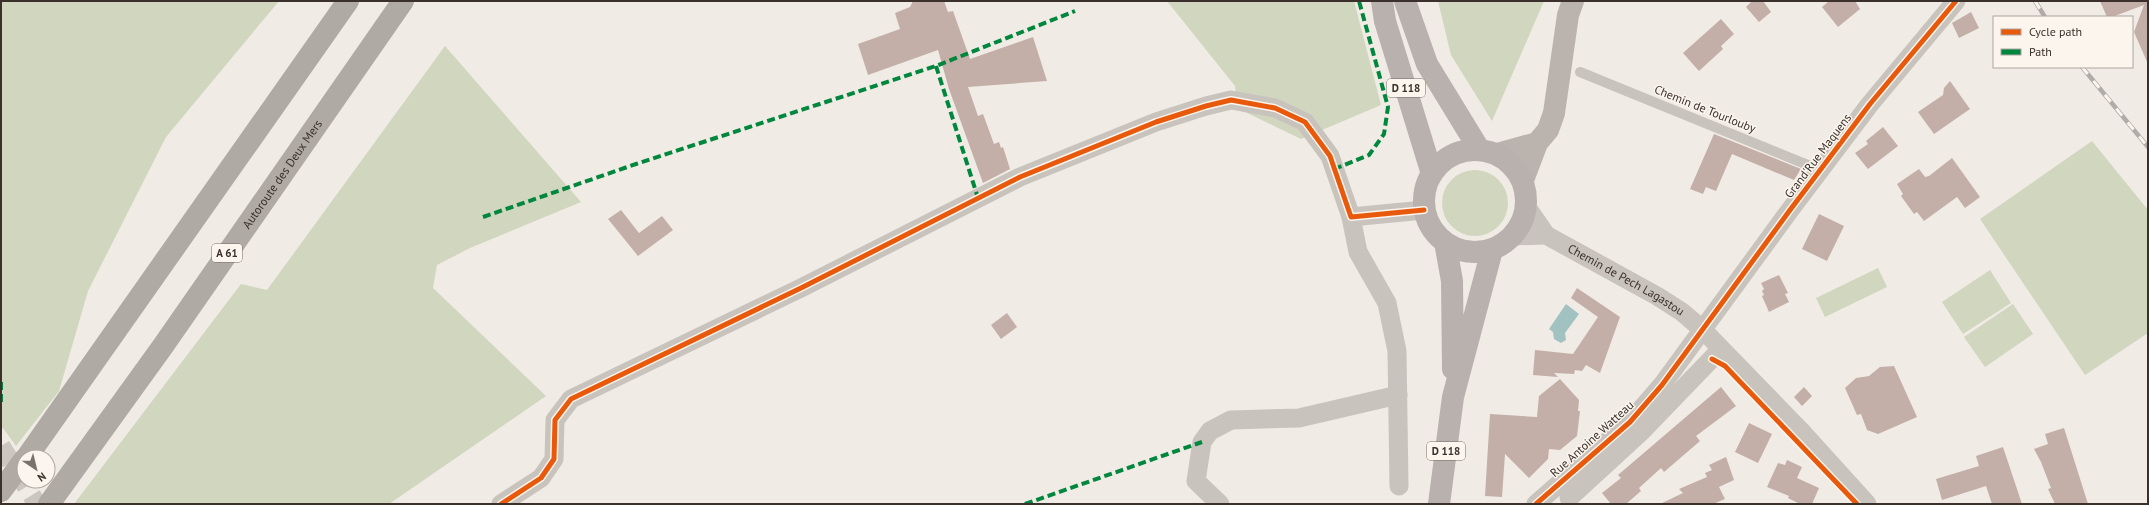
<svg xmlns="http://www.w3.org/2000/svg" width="2149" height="505" font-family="'PT Sans',sans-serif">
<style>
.green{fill:#d1d6bf}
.water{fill:#a1c2c1}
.building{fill:#c3afa7}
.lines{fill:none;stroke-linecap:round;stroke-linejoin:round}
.street-tunnel{stroke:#ccc6c0;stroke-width:19;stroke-dasharray:19 10;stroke-linecap:butt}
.lane{stroke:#c9c3be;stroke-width:10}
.street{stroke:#c9c3be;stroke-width:19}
.secondary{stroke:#bab3ae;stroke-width:22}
.primary{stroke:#b8b1ad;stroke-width:22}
.highway{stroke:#afaaa4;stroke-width:22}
.rail-casing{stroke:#b1aca8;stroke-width:4.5}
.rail{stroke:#fbf5ee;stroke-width:3;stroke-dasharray:9;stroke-linecap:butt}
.quiet{stroke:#00873e;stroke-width:4;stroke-dasharray:8 4;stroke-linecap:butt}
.cycleway-casing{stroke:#fbf5ee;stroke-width:8}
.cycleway{stroke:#e8590c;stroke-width:5}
.labels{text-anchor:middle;stroke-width:3;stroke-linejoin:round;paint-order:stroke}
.shield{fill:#fbf5ee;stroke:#756b66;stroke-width:1}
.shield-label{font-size:11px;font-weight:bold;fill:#3b302b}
.street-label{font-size:12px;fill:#3b302b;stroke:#fbf5ee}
</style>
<rect width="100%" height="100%" fill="#f0ebe5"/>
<path class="green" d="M1,1H279L166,137L88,291L59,391L16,446L3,428L1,430Z
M1167,1H1354L1381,105L1301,139L1237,108L1235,86Z
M1438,1H1544L1492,121L1451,55Z
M445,46L581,202L470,248L437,265L433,288L546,396L389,504H74L241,284L267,290Z
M2092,141L2148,210V333L2085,375L1980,219Z
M1442 203a33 33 0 1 1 66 0a33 33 0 1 1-66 0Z
M1878,268L1887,287L1825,317L1816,298Z
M1990,270L2011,303L1963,334L1942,302Z
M2013,304L2033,334L1985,367L1964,337Z"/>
<path class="water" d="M1566,304L1579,314L1565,333L1566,340L1561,343L1554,339L1553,332L1549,329Z"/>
<path class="building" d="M913,1H944L948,12L953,11L970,59L1033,37L1047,81L968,87L978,116L983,114L994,144L999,142L1001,148L1003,147L1010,169L983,183L949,89L938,50L868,75L858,44L900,29L895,13L910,7Z
M1752,1H1763L1771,12L1759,22L1746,7Z
M1829,1H1855L1860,9L1838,27L1822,7Z
M2100,1H2148V64L2134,32L2144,5L2112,17H2107Z
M1971,12L1979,28L1959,38L1952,23Z
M1721,19L1734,34L1721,46L1723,49L1699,71L1683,53Z
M1950,81L1970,109L1934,134L1918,112L1943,95L1944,88Z
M1883,127L1898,146L1868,169L1855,153L1868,144L1866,141Z
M1714,134L1801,169L1794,180L1732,154L1716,191L1706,187L1703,194L1690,189Z
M1952,158L1980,197L1965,208L1957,197L1924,221L1917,212L1914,214L1901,196L1903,194L1897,184L1919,169L1925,177L1929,176Z
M621,210L639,233L662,216L673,230L638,256L608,219Z
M1819,214L1844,226L1827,261L1802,249Z
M1779,275L1788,293L1785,294L1789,302L1769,312L1762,296L1764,295L1762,291L1764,289L1761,283Z
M1577,288L1620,317L1600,373L1586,365L1582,371L1575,370L1574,374L1554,373L1558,377L1533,375L1535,350L1573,354L1598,317L1571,298Z
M1007,313L1017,327L1001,339L991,325Z
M1894,366L1917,417L1878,434L1867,430L1861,414L1857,415L1845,388L1856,378L1869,376L1880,367Z
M1560,379L1579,400L1578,411H1580L1577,436L1560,450L1549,449L1548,459L1529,478L1505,454L1502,497L1485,496L1490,414L1537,417L1539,396Z
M1721,387L1736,406L1696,436L1700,441L1664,472L1661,468L1639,488L1641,491L1626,504H1611L1602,493L1621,478L1618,475Z
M1804,387L1812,396L1802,406L1794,397Z
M1749,423L1772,434L1758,463L1735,452Z
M2064,428L2088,504H2055L2048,489L2051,488L2041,462L2034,449L2048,444L2045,434Z
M2003,447L2022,504H1992L1986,486L1942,500L1936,479L1979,466L1976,456Z
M1726,457L1734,480L1719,487L1725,499L1713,504H1660L1683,493L1679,489L1707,477L1705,473L1712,470L1709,465Z
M1787,460L1802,467L1797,478L1819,488L1812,504H1800L1788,498L1789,496L1767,487L1778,463L1785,465Z"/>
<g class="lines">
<path class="street-tunnel" d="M1,446L37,504"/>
<path class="lane" d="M1580,72L1820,170"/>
<g class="street">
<path id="s1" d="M1526,206L1546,235L1657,296L1682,312L1703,330L1800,430L1867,504"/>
<path d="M1351,217L1358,252L1387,303L1397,351L1399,486"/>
<path d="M1512,236L1546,235"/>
<path d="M1569,498L1642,431L1721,349"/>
<path d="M501,504L541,478L554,459L555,420L571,399L801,288L1020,177L1156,122L1206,106L1231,100L1275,108L1305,122L1330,156L1351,217L1424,210"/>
<path d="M1220,504L1196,481L1202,442L1210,431L1231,420L1299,418L1398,395"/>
<path d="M1536,504L1630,422L1662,385L1790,210L1870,104L1956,1"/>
</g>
<path class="secondary" d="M1497,154L1537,143
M1523,180L1537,143L1548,130L1554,113L1568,15L1573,1"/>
<path class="primary" d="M1382,1L1385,21L1432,174
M1405,1L1427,64L1479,149
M1424 201a51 51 0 1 1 102 0a51 51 0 1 1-102 0Z
M1445,242L1452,281L1453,369
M1439,504L1453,397L1492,250"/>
<g class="highway">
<path d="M27,457L348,1"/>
<path d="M1,491L24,460"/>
<path id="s2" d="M49,504L163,346L403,1"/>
</g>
<g class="rail-casing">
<path id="rail" d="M2035,1L2045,17
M2082,67L2148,147"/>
</g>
<use href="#rail" class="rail"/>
<path class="quiet" d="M936,66L978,198
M1334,169L1369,155L1384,134L1388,107L1359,1
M483,217L636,164L936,66L1075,11
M1,382V402
M1025,504L1202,442"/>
<g class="cycleway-casing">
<path id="cycleway" d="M1712,359L1725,366L1857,504
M501,504L541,478L554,459L555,420L571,399L801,288L1020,177L1156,122L1206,106L1231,100L1275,108L1305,122L1330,156L1351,217L1424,210
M1536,504L1630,422L1662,385L1790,210L1870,104L1956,1"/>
</g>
<use href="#cycleway" class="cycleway"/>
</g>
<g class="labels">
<g class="shield">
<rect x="1387" y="79" width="38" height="18" rx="3"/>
<rect x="212" y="244" width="30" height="18" rx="3"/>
<rect x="1427" y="442" width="38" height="18" rx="3"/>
</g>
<g class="shield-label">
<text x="1406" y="92">D 118</text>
<text x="227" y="257">A 61</text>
<text x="1446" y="455">D 118</text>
</g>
<g class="street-label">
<text transform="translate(1705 109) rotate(22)" y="4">Chemin de Tourlouby</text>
<text transform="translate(1818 156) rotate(-53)" y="4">Grand'Rue Maquens</text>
<text dy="4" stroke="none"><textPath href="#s2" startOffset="404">Autoroute des Deux Mers</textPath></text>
<text dy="4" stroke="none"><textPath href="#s1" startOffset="127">Chemin de Pech Lagastou</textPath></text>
<text transform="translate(1592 439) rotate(-42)" y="4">Rue Antoine Watteau</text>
</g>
</g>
<rect width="2149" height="505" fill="none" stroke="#3b302b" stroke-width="4"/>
<rect x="1993" y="16" width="140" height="52" fill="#fbf5ee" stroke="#aea6a0"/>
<rect x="2001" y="29" width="20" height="6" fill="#e8590c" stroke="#aea6a0"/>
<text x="2029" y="36" font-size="12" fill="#3b302b">Cycle path</text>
<rect x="2001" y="49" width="20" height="6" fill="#00873e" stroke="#aea6a0"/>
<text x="2029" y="56" font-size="12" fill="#3b302b">Path</text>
<g transform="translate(36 469) rotate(145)"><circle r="19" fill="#fbf5ee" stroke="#aea6a0"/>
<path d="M0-3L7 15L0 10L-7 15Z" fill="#7a716c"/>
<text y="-6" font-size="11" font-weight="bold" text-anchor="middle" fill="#3b302b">N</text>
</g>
</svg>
